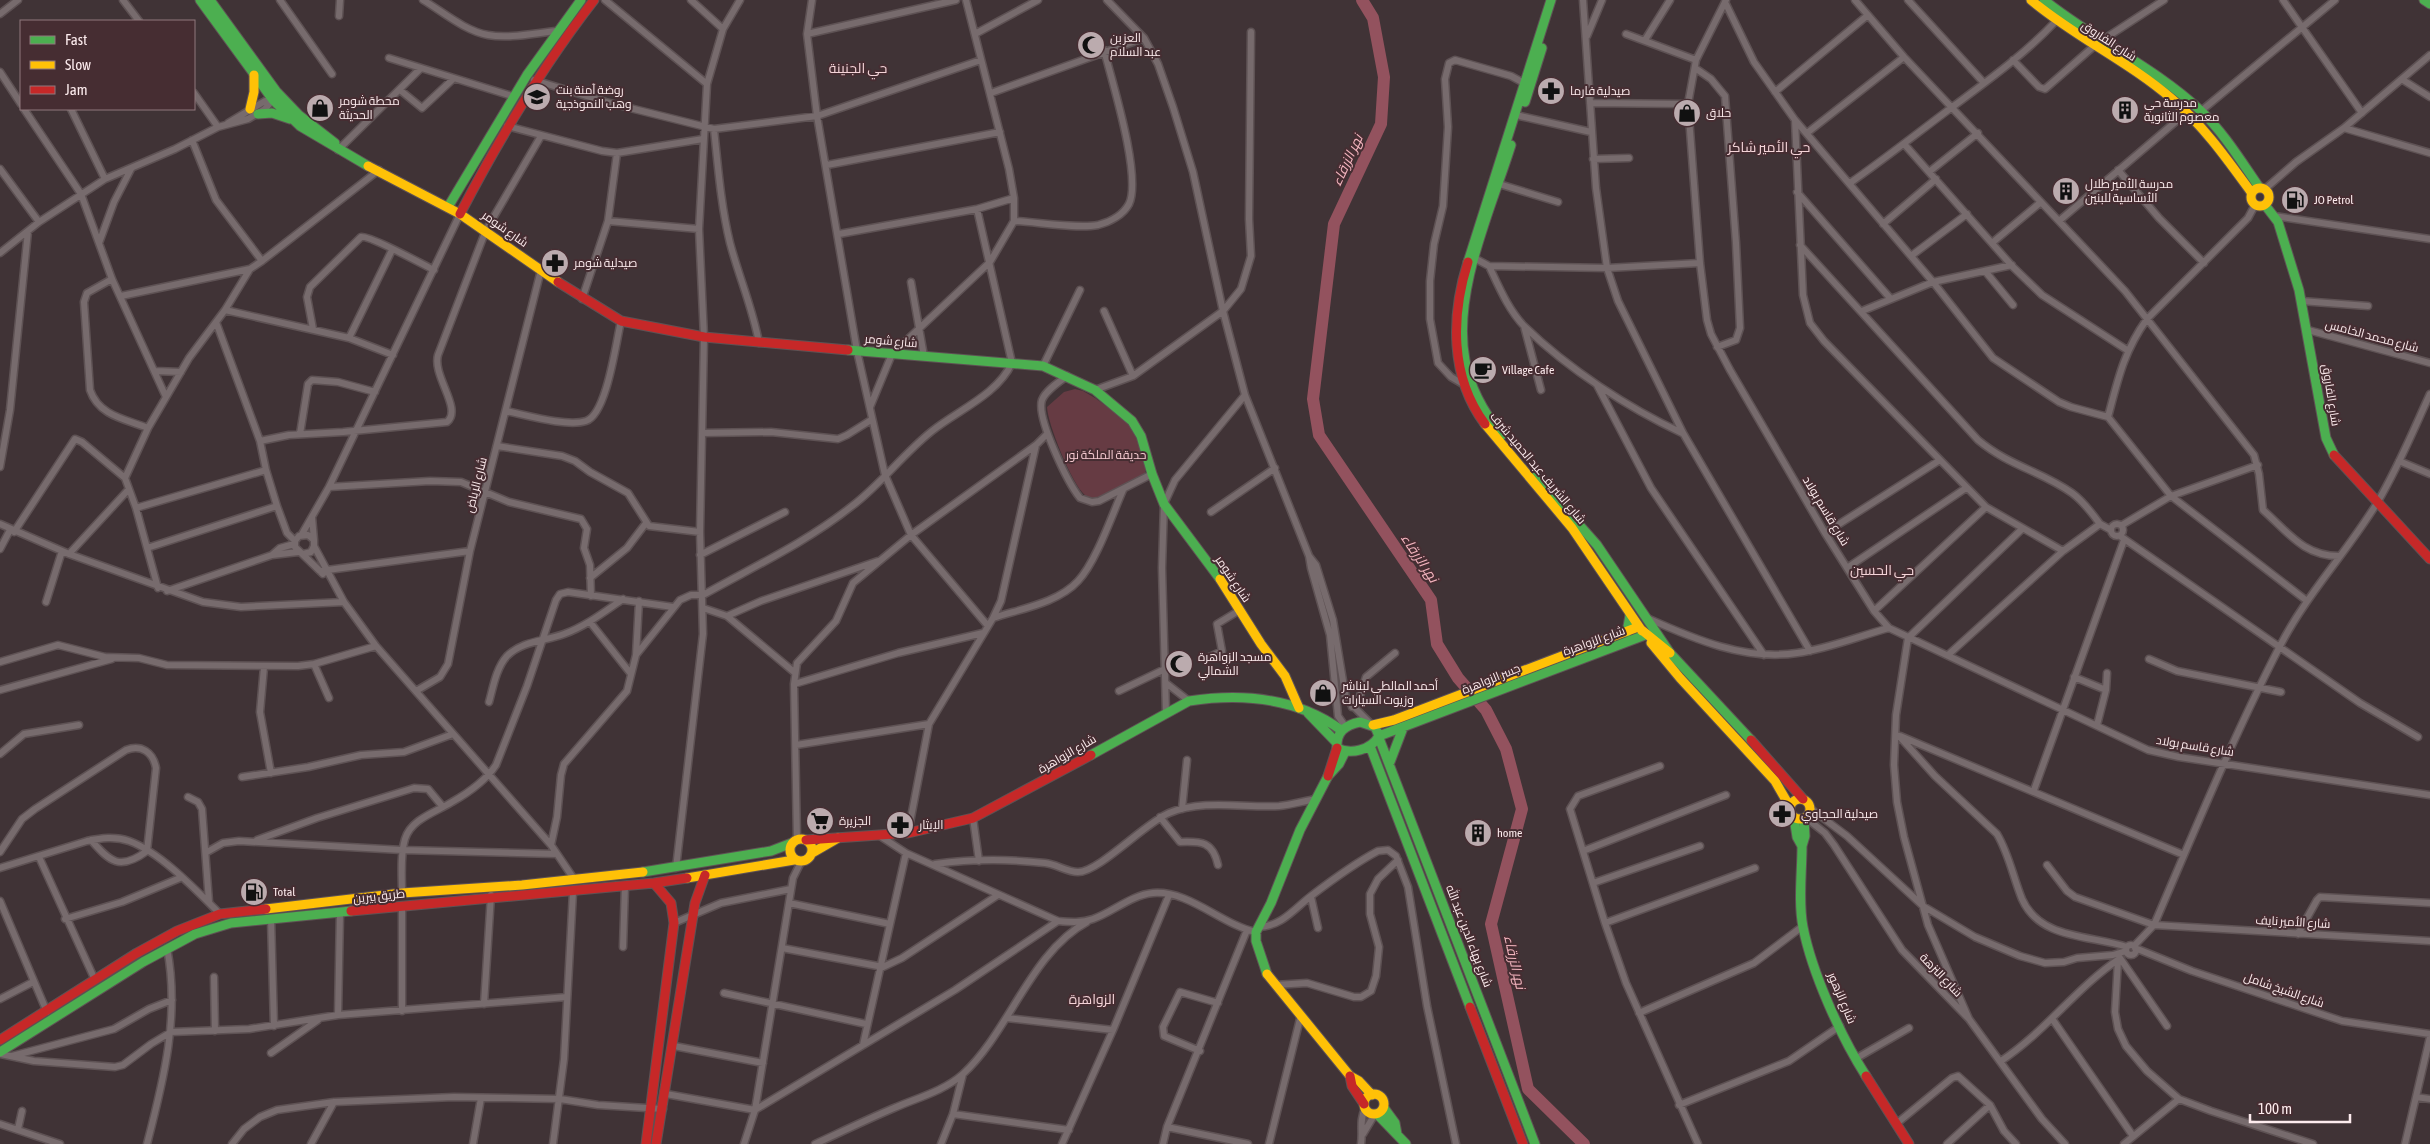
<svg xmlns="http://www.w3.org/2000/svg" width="2430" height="1144" font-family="'Asap Condensed',Cairo,sans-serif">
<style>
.green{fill:#663b43}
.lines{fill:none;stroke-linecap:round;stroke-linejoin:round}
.river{stroke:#93525e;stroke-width:12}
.street-casing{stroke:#5e5254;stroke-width:9}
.fast-casing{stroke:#5e5254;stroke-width:11}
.slow-casing{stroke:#5e5254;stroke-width:11}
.jam-casing{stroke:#5e5254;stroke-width:11}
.street{stroke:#776b6d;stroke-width:6}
.fast{stroke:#4caf50;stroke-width:9}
.slow{stroke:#ffc107;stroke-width:9}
.jam{stroke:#c62828;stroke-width:9}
.labels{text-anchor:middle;stroke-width:4;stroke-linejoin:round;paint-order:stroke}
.poi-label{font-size:12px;fill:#fdecee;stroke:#462d32;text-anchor:start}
.street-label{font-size:12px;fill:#fdecee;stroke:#462d32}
.park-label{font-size:12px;fill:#f6cad1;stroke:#462d32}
.neighbourhood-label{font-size:14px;fill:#f4d4d8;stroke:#462d32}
.water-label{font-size:14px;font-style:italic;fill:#f3b4be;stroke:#462d32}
</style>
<rect width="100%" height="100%" fill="#403336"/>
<path class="green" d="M1075,389L1083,391L1095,398L1132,425L1145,455V475L1098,502C1091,500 1087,498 1082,492C1070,478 1048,425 1047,407L1064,392Z"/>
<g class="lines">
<path class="river" d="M1362,0L1373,18L1384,77L1381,124L1334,224L1313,399L1319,435L1431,600L1437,644L1458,678L1486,710L1506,749L1522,809L1491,924L1528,1089L1584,1144"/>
<g class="street-casing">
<path id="street" d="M123,0L139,21
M280,0L332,74
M423,0C443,12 465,31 488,35C509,39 535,33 557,31
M605,0L707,84L723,29L740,0
M691,0L723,29
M812,0L807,34L817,116L857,351L885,475L911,535L988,626
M1107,0L1144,38L1158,64L1173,107L1193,172L1223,311L1245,395L1309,556L1311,568L1330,635L1338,716L1345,726
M1583,0L1596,188L1607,268L1618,301L1683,433L1810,651
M1726,0L1696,60L1688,104L1700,263L1707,320L1711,334L1730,370L1825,533L1874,611L1889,628L2148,750L2179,757L2430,795
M1855,0L1904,57L2125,291L2254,455L2259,474L2263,510C2288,532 2303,556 2339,556
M1908,0L1984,83
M2283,0L2362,113
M1725,2L1754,62L1795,120L1933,282L1993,358L2059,402L2071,407L2108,417L2171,496L2307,601
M0,14L18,0
M339,16L340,0
M807,34L956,0
M975,34L1038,0
M1626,34L1696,60
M1587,36L1602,0
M1645,40L1670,0
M2101,41L2164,0
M389,58L512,96
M2013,60L2039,87L2045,89L2093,47
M1695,68L1711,79L1725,96L1736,243L1740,328L1736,340L1717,347
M0,72L21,104
M534,80L606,102L714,129L817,116L981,60
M2403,80L2430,97
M400,90L422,108L453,79
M1775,92L1868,15
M194,93L218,127
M991,93L1144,38
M1590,103L1688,104
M24,109L81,194L112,279L166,397
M71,109L105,179
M2201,111L2335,0
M1520,116L1591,132
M1795,120L1803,295L1810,323L1824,341L1986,507L2063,551
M228,123L265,101L275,100
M507,126L602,151L617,153L608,221L582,299
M2344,128L2430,153
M714,129C718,167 721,206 730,243C739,277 753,309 759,343
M1807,133L1904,57
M192,140L216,200L262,261
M1905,145L2013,267L2042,295L2127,350
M338,150L420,69
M617,153L703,139
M1593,159L1629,158
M827,165L1000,132
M0,169L39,222
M2118,170L2159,218L2204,263
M1929,172L1978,133
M1850,183C1886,158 1920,131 1955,105C1990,79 2026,53 2056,21
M1499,184L1558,202
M2265,189L2296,162L2344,128L2430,55
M1797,192L1890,298
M2274,216L2430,239
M608,221L699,229
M1014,221C1037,222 1077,229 1098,225C1110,222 1123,215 1129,204C1142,177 1112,81 1104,50
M2059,221L2187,112
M1883,224L1936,179
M839,234L977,209L1014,198
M99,243L114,202L131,169
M1992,243L2041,202
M1800,245L1978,440C2009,466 2041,471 2072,493C2083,501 2092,513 2100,524
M0,253L39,222L105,179L175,149L218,127L248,119L265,109L274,98
M1911,256L1967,214
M1476,259L1489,266L1607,268L1700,263
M1489,266C1499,287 1508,309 1524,326C1567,368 1628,408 1682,433
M1985,271L2013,305
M112,279L87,293L84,302L90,390C99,416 125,419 148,428
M911,282L924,356
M121,296L250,269
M2301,301L2368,306
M225,310L349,338L393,355
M1104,311L1133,376
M1862,311L1933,282L2012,265
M216,322L260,441L289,435L343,432L447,422C463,409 432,376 438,355L486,230L541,136
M1524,326L1541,390
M313,329L307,297L310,287L361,237C369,235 422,264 434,270
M2308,330L2430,363
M349,338L392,250
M1043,366L1080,290
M155,371L181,372
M1067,376C1059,382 1046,390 1042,400C1036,418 1068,483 1080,498L1092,502L1099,501L1152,474
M1463,384L1451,377L1438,363L1430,319V281L1434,244L1443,206L1448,127L1445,79L1449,63L1455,60L1511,76L1524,83
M1597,385L1651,488L1764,655
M1095,390L1133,376L1223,311L1241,289L1251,256L1249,219L1251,32
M870,407L892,354L990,262L1014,221V198L1009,169L966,0
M506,411C526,415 567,427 586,421C607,414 616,342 621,321
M2108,417C2118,379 2124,351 2147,319L2248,218L2255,205
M702,433L771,432L838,439L847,435L871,420
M300,434L308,384L312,380L338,382L375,392
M497,446L562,456L575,461L590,472L628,493L649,526L700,532
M2399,461L2430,474
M0,467L10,410L28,231
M266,470L277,506
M329,487L430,481L461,482L509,502L581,519L587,529L584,548L590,565L591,596
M136,508L266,470L260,441
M1211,512L1275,468
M312,517L314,540
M2111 530a6 6 0 1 1 12 0a6 6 0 1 1-12 0Z
M0,524L69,554L203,602L241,607L344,602
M2122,525L2171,496L2258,465
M14,532L75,439L82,442L125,478
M1825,533L1940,460
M302,534L329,487L460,214
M2120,536L2360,703L2418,737
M314,546L344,602L376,646L551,845L574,879
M147,548L277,506L287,533L295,541
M0,549L10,530
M69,554L129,489
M303,554L311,552L314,546V540L308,535L299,536L295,541V547L323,574
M272,555L298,552
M700,555L785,512
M1309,556L1316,565L1333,620L1346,699L1369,722
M1847,568L1966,488
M320,571L470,551
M590,578L627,548L646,523
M158,588L136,508L125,478L148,428L189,358L225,310L250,269L262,261L379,170
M167,591L272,555L280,548L294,544
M46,602L62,551
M703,608L727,616L794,672
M1874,611L1986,507
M727,616L761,601L878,561
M993,618C1020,609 1058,603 1078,581C1096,562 1112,515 1123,490
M1647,618C1694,639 1745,661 1797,653C1828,649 1859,636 1889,628
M590,622L631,674
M636,655L680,600L691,595H703C753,567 807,542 852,506C881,484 903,454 932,431C958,410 997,395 1012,363L977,209
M1948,655L2063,551L2100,524L2111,530
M1205,659L1222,651L1217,624L1240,610
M2149,659L2177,671L2281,692
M0,662L58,645L105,657L139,658L167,665L298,666L314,664L376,646
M314,664L329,698
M264,667L260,712L271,773
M2074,677L2106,690
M1166,683L1189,701
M794,684L898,653L983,633
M0,690L112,659
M416,691L440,677L448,664L470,551L541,270
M1119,691L1165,669
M489,702C493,688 496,668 507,656C522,641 545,641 564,634C586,626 604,612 623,599
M1352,707L1359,699L1366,677L1395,653
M1166,713L1162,568L1164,504L1175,480L1245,395
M2097,725L2106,690L2107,673
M1899,736L1935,776L1997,834C2009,854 2013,877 2022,899C2040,940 2091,935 2127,947
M1900,736L2184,855
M796,745L929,724
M0,754L24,734L79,725
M1660,766L1578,796L1570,809L1605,923L1626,983L1698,1144
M242,777L308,767L361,755L404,752L453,734
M2034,790L2124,540
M188,797L198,802L202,809L209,902
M1182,809L1187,760
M1811,809L1847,836L1923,906L1975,937L2020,956L2045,963L2064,962L2077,958L2113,955L2126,951
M1160,817L1180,842C1202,841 1213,842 1218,865
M973,818L979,861
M1806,818L1825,833L1834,845L1902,950L1969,1019L2042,1119L2065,1144
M908,833L929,724L993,618L1001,601L1036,445
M880,836L906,853L1058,921C1070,922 1082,923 1093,919C1113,912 1131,895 1153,893C1189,890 1222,925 1256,932
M797,839L794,684L797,663L836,621L853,583L911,535L1036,445L1047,434
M257,840L317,818L414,788L428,789L443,807
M551,845L557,817L561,775L564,764L627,691L636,655L639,601
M1583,851L1726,795
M0,852L22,819L35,809L126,750C141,744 153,752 156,768L147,851C120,871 110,862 91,840
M207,852L223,843L239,841L402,850L557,854
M39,857L95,980
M935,864C971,859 1009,859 1045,863C1056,864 1067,872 1078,872C1099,872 1145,823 1169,813C1203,799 1244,808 1279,806C1291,805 1304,801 1316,799
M2047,865L2067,891L2075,897L2154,925L2430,941
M0,868L87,841C101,838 115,836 129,841C160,852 196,890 220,914
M676,868L703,634L700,532L704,337L699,229L707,84
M1593,883L1700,846
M402,893C402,876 400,856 405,839C411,819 436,812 452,802C468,793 486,780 496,765L527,686L556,600L560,594L568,592L673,607
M1311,897L1318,928
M0,901L47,1012
M789,903L890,924
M65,919L122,902L180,878
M271,919L274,1026
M674,923L721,903L791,889
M1605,923L1755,868
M1259,927C1282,926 1294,909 1311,896C1332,880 1355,863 1378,851L1388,850L1396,856L1408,887L1427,1006L1456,1144
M2298,934L2317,900L2320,897L2430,903
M2126 950a5 5 0 1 1 10 0a5 5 0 1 1-10 0Z
M2134,946L2154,925C2194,832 2233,737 2280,646C2306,595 2347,552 2377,503C2398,468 2413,431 2430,394
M623,947L625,886
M782,948L883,967L902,958L998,895
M2135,948L2192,971L2342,1021L2430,1034
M2120,958L2167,1026
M2118,960L2115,1012L2118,1029L2126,1046L2147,1071L2179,1099L2211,1111L2313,1144
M214,977L215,1031
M1275,985L1307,983L1354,997H1361L1371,991L1376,976L1379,947L1370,914V894L1378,879L1398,860
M724,993L866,1024
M0,999L33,982
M484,1004L491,895
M402,1011V906
M1639,1013L1754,963L1803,926
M338,1015L340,913
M1007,1018L1113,1030
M1969,1019L1928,925L1904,837L1897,802L1894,765L1896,715L1908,638L2022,529
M2053,1020L2133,1136
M863,1045L906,853
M674,1046L763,1063
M1200,1051L1164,1036L1163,1027L1180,992L1218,1003
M271,1053L318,1020
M0,1054L34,1061L115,1067L123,1065L151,1044L171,1032L249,1029L338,1015L567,997
M12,1056L114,1029L149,1009L172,1000
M1855,1059L1909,1028
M2001,1061C2045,1032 2076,988 2119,959
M666,1094L755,1110L955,990L1058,921
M2416,1097L2430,1099
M1679,1105L1789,1061L1840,1026
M953,1114L1069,1130
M0,1124L60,1144
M1896,1124L1952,1078L1958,1076L1990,1105L2004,1131L2016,1144
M1167,1127L1248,1144
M18,1129L22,1111
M1363,1134L1375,1114
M147,1144C164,1079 180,1015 167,948
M232,1144L244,1129L260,1117L277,1110L334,1102L454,1097L560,1099L598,1105L663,1109
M311,1144L334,1102
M473,1144L481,1098
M553,1144L564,1059L573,892
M744,1144L755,1110L793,878L801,862
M815,1144C841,1132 868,1119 894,1108C917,1098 944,1091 963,1074C1009,1032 1031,952 1087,922
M941,1144L953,1114L963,1074
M1062,1144L1113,1030L1169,895
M1163,1144L1167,1127L1247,930
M1269,1144L1301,1015
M1361,1144C1363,1132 1359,1120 1365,1109
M1947,1144L1990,1105
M2124,1144L2179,1099
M2405,1144L2430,1037"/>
</g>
<g class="fast-casing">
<path id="fast" d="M200,0L273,100L300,126L368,166
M210,0L276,91L299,115L335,143
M2044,0C2094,40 2154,67 2201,111C2224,133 2241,161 2259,187
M2424,0L2430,4
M1525,102L1542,48
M258,114L272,113L290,119
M2265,205L2278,222L2299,290L2326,438L2334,455
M448,207L527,75L581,0
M1468,262L1551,0
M848,350L1043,366L1095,390L1132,421L1141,436L1152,474L1164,504L1220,579
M1502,435C1484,413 1470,389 1465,360C1452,292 1491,209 1511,145
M1536,476L1597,545L1670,653L1751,740
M1627,632L1630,615
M1308,713L1336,742
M1360,722L1375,727L1379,736C1371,750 1351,755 1337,748C1336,732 1345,725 1360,722Z
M1379,736L1645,635
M1379,738L1535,1144
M1370,746L1470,1007
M1091,755L1189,701C1242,693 1297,698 1341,730
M1390,762L1403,728
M1794,818L1797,837L1802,846
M1804,819L1805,836L1802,846C1802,872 1798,902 1803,927C1812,973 1841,1037 1866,1076
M643,872L771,851L792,843
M1267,974L1256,941V932L1271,903L1300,830L1328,776L1339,764L1345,752
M0,1052L143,962L195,934L231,923L351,911
M1384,1108L1395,1123L1397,1134
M1377,1114L1406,1144"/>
</g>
<g class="slow-casing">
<path id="slow" d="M2031,0C2075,37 2128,61 2172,99C2203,125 2227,159 2251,192
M250,109L254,92V75
M368,166L460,214L558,282
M2251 197a9 9 0 1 1 18 0a9 9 0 1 1-18 0Z
M1485,424L1572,528L1642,631
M1220,579L1261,644L1285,676L1299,708
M1651,643L1680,678L1775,781L1790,807
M1373,725L1394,720L1638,627L1670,653
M1790 809a10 10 0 1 1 20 0a10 10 0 1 1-20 0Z
M790 850a11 11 0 1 1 22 0a11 11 0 1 1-22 0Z
M812,853L838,838
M687,878L794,860
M266,909L402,893L522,885L643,872
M1267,974L1350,1076L1359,1081L1372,1095
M1364 1104a10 10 0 1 1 20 0a10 10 0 1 1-20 0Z"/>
</g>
<g class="jam-casing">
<path id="jam" d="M460,214C499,139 542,67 594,0
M1468,262C1451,316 1450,377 1485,424
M558,282L621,321L704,337L848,350
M2334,455L2430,559
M1751,740L1803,799
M1328,776L1337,748
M806,840L908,833L973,818L1091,755
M351,911L654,883L687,878
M1470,1007L1523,1144
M0,1040L137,953L177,931L220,914L266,909
M1350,1076L1352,1086L1364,1104
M1866,1076L1909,1144
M646,1144L674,923L671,903L654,883
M656,1144L695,903L705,875"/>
</g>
<use href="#street" class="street"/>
<use href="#fast" class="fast"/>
<use href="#slow" class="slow"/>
<use href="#jam" class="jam"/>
</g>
<defs>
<g id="mosque-disc" transform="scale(1.4375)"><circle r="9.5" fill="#bbabae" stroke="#462d32"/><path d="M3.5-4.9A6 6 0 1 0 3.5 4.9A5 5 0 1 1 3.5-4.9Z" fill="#111"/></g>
<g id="pharmacy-disc" transform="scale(1.4375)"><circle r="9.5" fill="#bbabae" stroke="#462d32"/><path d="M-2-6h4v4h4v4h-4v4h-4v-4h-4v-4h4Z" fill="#111"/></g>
<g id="school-disc" transform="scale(1.4375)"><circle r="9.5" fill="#bbabae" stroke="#462d32"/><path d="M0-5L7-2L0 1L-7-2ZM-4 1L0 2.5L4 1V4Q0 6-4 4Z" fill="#111"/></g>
<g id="shop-disc" transform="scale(1.4375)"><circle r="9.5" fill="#bbabae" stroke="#462d32"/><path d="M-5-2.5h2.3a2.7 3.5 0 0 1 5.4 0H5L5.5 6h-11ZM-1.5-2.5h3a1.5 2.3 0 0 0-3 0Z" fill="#111"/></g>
<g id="building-disc" transform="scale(1.4375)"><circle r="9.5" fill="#bbabae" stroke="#462d32"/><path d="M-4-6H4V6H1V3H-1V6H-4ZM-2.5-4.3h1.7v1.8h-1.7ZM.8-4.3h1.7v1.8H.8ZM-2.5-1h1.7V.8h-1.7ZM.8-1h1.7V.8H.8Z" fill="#111"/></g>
<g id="fuel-disc" transform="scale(1.4375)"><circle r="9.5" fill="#bbabae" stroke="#462d32"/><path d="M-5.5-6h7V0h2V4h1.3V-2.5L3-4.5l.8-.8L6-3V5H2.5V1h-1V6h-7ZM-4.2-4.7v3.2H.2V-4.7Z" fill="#111"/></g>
<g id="cafe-disc" transform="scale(1.4375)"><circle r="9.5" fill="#bbabae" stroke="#462d32"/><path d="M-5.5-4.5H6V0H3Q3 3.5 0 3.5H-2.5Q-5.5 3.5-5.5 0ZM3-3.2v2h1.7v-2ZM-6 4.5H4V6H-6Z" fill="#111"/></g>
<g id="supermarket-disc" transform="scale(1.4375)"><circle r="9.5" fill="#bbabae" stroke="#462d32"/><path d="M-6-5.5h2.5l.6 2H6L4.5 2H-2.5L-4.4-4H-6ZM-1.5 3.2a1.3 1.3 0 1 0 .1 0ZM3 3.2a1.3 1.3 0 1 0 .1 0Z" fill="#111"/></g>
</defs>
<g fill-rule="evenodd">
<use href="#mosque-disc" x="1091" y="45"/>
<use href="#pharmacy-disc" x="1551" y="91"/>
<use href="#school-disc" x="537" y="97"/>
<use href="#shop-disc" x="320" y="108"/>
<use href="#building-disc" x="2125" y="110"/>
<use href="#shop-disc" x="1687" y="113"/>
<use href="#building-disc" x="2066" y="191"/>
<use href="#fuel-disc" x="2295" y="200"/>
<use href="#pharmacy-disc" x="555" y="263"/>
<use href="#cafe-disc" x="1483" y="370"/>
<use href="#mosque-disc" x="1179" y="664"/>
<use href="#shop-disc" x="1323" y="693"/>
<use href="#pharmacy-disc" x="1782" y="814"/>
<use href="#supermarket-disc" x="820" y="821"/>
<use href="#pharmacy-disc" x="900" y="825"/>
<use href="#building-disc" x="1478" y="833"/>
<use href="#fuel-disc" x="254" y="892"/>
</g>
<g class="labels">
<g class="poi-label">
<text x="1110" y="42">العز بن<tspan x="1110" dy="14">عبد السلام</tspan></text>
<text x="556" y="94">روضة آمنة بنت<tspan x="556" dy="14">وهب النموذجية</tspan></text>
<text x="1570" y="95">صيدلية فارما</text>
<text x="339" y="105">محطة شومر<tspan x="339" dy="14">الحديثة</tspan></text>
<text x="2144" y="107">مدرسة حي<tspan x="2144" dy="14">معصوم الثانوية</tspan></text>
<text x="1706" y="117">حلاق</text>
<text x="2085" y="188">مدرسة الأمير طلال<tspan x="2085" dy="14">الأساسية للبنين</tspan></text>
<text x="2314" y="204">JO Petrol</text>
<text x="574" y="267">صيدلية شومر</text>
<text x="1502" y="374">Village Cafe</text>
<text x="1198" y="661">مسجد الزواهرة<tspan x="1198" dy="14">الشمالي</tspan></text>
<text x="1342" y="690">أحمد المالطي لبناشر<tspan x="1342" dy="14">وزيوت السيارات</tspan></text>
<text x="1801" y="818">صيدلية الحجاوي</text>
<text x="839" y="825">الجزيرة</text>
<text x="919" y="829">الإيثار</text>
<text x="1497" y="837">home</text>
<text x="273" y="896">Total</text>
</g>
<g class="street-label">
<text transform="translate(2109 41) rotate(33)" y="4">شارع الفاروق</text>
<text transform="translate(505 229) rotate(35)" y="4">شارع شومر</text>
<text transform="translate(2372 336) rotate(15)" y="4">شارع محمد الخامس</text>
<text transform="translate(891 341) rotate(5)" y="4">شارع شومر</text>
<text transform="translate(2331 395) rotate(81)" y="4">شارع الفاروق</text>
<text transform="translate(1538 468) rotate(50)" y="4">شارع الشريف عبد الحميد شرف</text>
<text transform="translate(476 485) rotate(-76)" y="4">شارع الرياض</text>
<text transform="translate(1826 511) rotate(59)" y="4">شارع قاسم بولاد</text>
<text transform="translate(1233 579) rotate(56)" y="4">شارع شومر</text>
<text transform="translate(1594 641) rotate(-20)" y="4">شارع الزواهرة</text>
<text transform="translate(1491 679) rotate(-22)" y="4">جسر الزواهرة</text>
<text transform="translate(2195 746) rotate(9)" y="4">شارع قاسم بولاد</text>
<text transform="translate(1067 754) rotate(-30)" y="4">شارع الزواهرة</text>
<text transform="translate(379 896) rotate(-6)" y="4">طريق بيرين</text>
<text transform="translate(2293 922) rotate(3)" y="4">شارع الأمير نايف</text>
<text transform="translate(1469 936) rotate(69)" y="4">شارع بهاء الدين عبد الله</text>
<text transform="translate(1941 975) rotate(46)" y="4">شارع النزهة</text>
<text transform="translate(2284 990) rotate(19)" y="4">شارع الشيخ شامل</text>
<text transform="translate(1842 998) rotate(67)" y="4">شارع الزهور</text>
</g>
<g class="park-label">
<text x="1106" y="459">حديقة الملكة نور</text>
</g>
<g class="neighbourhood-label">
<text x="858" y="73">حي الجنينة</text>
<text x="1769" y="152">حي الأمير شاكر</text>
<text x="1882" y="575">حي الحسين</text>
<text x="1092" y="1004">الزواهرة</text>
</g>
<g class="water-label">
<text transform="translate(1347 160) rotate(-65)" y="5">نهر الزرقاء</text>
<text transform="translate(1420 558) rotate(56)" y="5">نهر الزرقاء</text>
<text transform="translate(1515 962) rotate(77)" y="5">نهر الزرقاء</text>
</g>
</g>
<rect x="20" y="20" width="175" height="90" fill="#462d32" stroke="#8f797d"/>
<rect x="30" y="36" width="25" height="8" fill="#4caf50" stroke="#8f797d"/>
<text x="65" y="45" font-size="15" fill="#fdecee">Fast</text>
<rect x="30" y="61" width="25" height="8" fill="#ffc107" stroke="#8f797d"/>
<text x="65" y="70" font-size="15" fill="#fdecee">Slow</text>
<rect x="30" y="86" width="25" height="8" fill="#c62828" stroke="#8f797d"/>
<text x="65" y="95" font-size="15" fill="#fdecee">Jam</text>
<path d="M2250 1114v8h100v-8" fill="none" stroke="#fdecee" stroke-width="2.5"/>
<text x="2258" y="1114" font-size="15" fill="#fdecee" stroke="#462d32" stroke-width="4" paint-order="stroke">100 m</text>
</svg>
